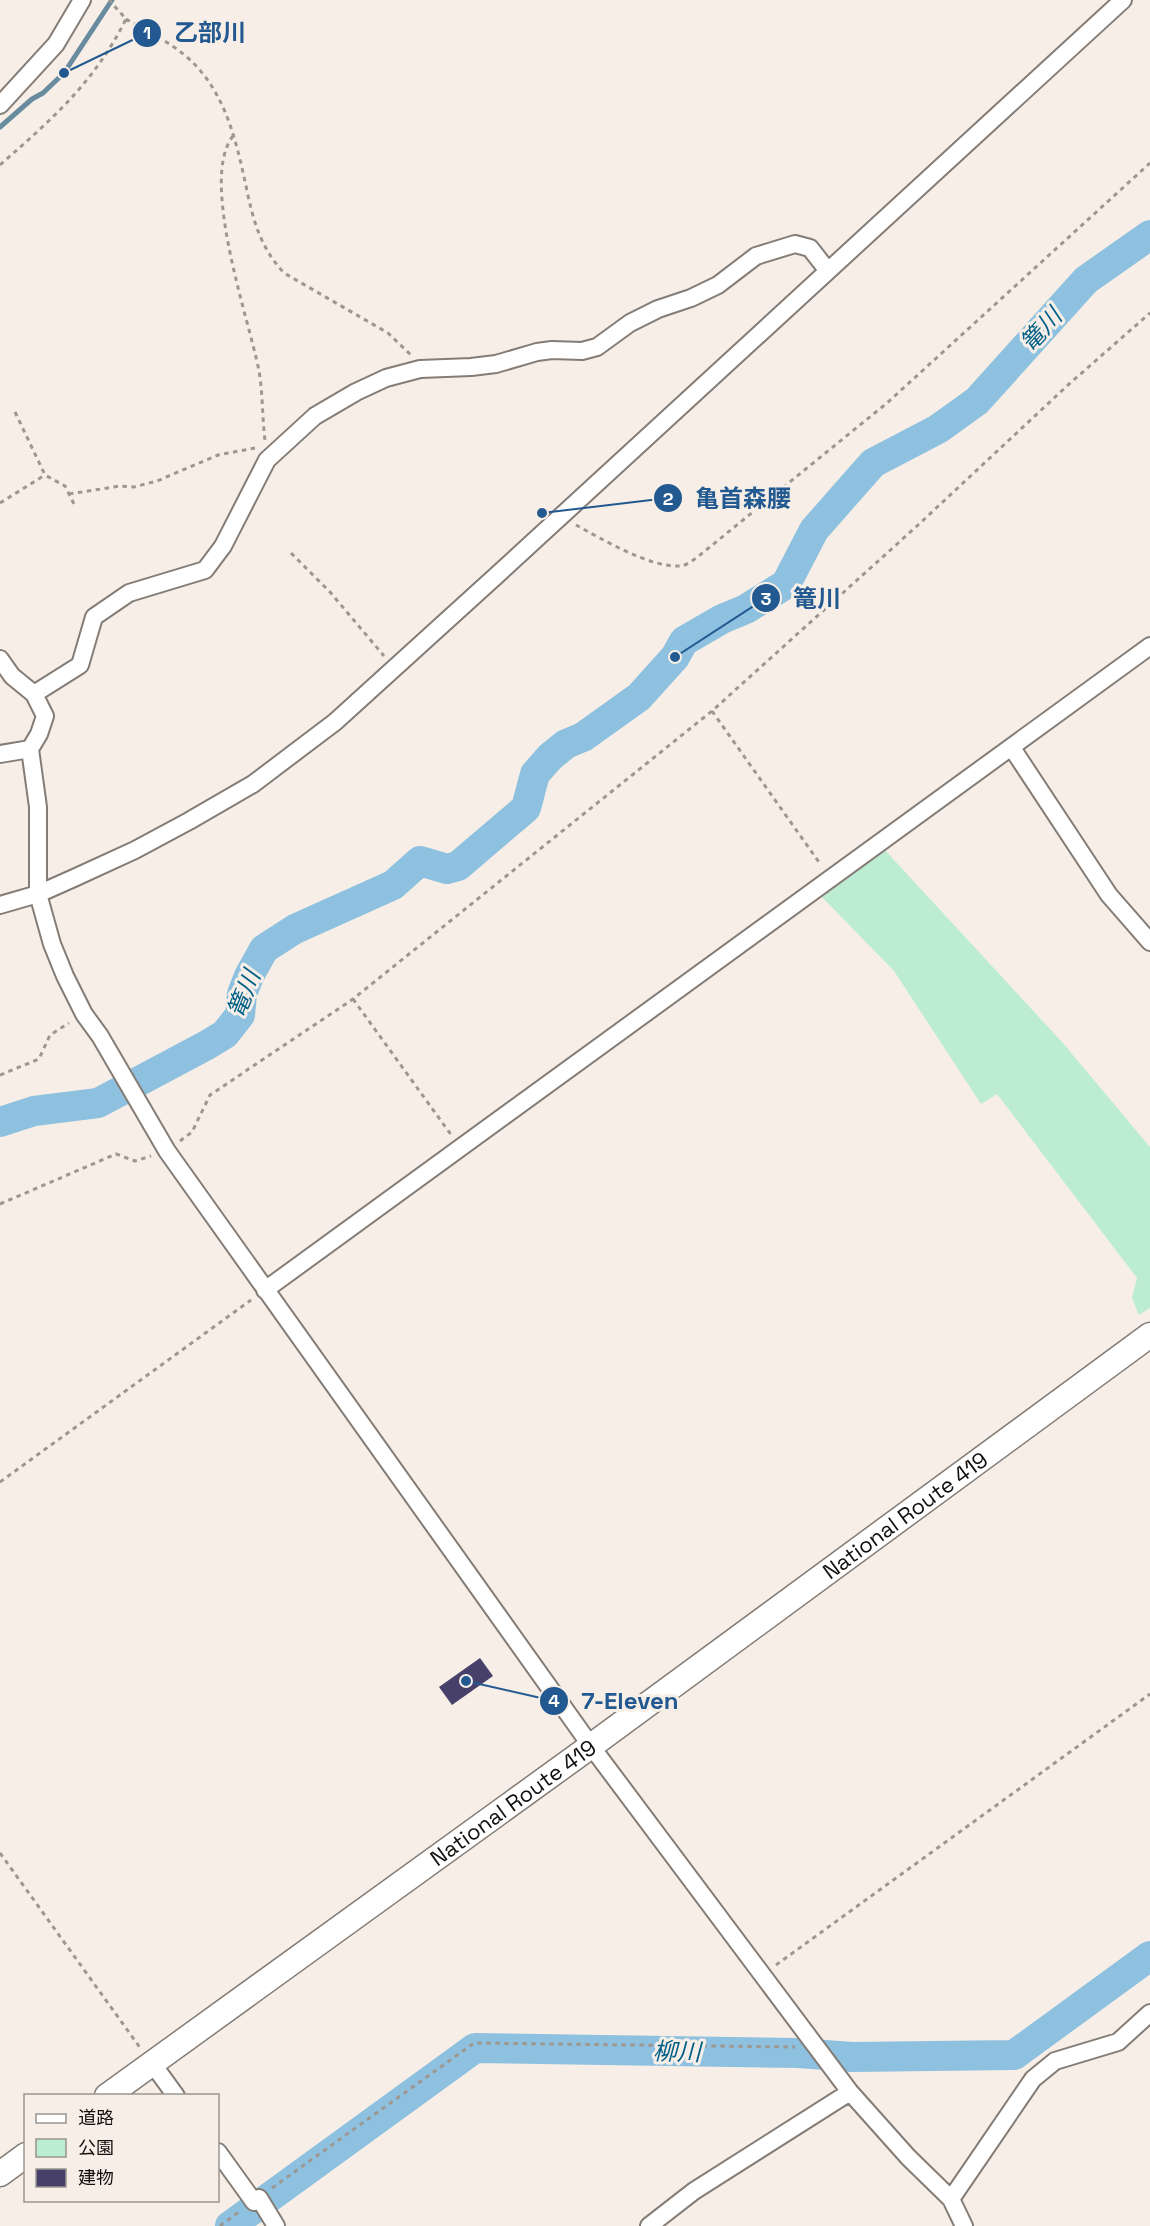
<svg xmlns="http://www.w3.org/2000/svg" width="1150" height="2226" font-family="'Space Grotesk','Noto Sans JP',sans-serif">
<style>
.green{fill:#bcedd3}
.lines{fill:none;stroke-linecap:round;stroke-linejoin:round}
.stream{stroke:#698ba0;stroke-width:5}
.river{stroke:#8ec0df;stroke-width:30}
.building{fill:#47406a}
.minor-casing{stroke:#847c75;stroke-width:20}
.highway-casing{stroke:#847c75;stroke-width:27}
.path{stroke:#9d9792;stroke-width:3;stroke-dasharray:4.5 4.5;stroke-linecap:butt}
.minor{stroke:#fff;stroke-width:16}
.highway{stroke:#fff;stroke-width:24}
.labels{text-anchor:middle;stroke-width:6;stroke-linejoin:round;paint-order:stroke}
.street-label{font-size:22px;fill:#120f0d;stroke:#f7efe7}
.water-label{font-size:24px;font-style:italic;fill:#005f87;stroke:#f7efe7}
.leader{fill:none;stroke:#235991;stroke-width:2}
.callout-dot{fill:#235991;stroke:#f7efe7;stroke-width:2}
.mark-label{font-size:18px;text-anchor:middle;font-weight:bold;fill:#fff}
.callout-label{font-size:24px;text-anchor:middle;font-weight:bold;fill:#235991;stroke:#f7efe7;stroke-width:6;stroke-linejoin:round;paint-order:stroke}
</style>
<rect width="100%" height="100%" fill="#f7efe7"/>
<path class="green" d="M883,848L1062,1042L1150,1147V1308L1139,1315L1132,1298L1137,1278L997,1094L981,1104L894,971L819,894Z"/>
<g class="lines">
<path class="stream" d="M0,127L32,99L43,93L64,73L112,0"/>
<path class="river" d="M0,1122L34,1111L98,1103L207,1045L225,1034L240,1015L242,994L249,976L264,949L295,929L393,885L420,861L447,869L458,866L526,808L535,774L550,757L566,744L583,737L639,697L675,657L684,641L722,619L746,609L786,584L814,530L873,463L938,429L977,401L1086,280L1150,235
M230,2226L475,2048L798,2053L852,2057L1014,2055L1150,1956"/>
</g>
<path class="building" d="M480,1658L493,1676L452,1705L439,1687Z"/>
<g class="lines">
<g class="minor-casing">
<path id="minor" d="M0,105L56,44L82,0
M0,659L12,676L34,694L45,716L39,734L30,749L38,807V894L52,944L65,976L84,1014L100,1036L167,1151L591,1746L850,2092L908,2157L951,2199L964,2226
M34,694L80,665L94,617L129,593L205,570L223,546L267,460L315,416L356,392L386,378L420,369L471,367L496,364L537,352L552,350L582,351L597,347L630,323L658,309L691,298L718,285L756,256L795,244L810,248L828,271
M1012,748L1109,895L1150,942
M0,754L30,749
M0,905L38,894L74,878L135,850L189,821L253,784L335,722L497,575L1123,0
M265,1290L1150,646
M152,2063L176,2096
M218,2152L254,2202L259,2198L276,2226
M951,2199L1033,2079L1055,2061L1118,2042L1150,2013
M649,2226L694,2191L850,2092"/>
</g>
<g class="highway-casing">
<g id="highway">
<path id="s1" d="M107,2096L591,1746L1150,1335"/>
<path d="M0,2174L26,2155"/>
</g>
</g>
<path class="path" d="M126,19C147,31 170,42 188,58C225,91 236,140 246,186C253,220 260,247 284,273L388,333L412,356
M233,136C199,179 249,319 259,371C263,394 262,417 265,440
M0,165C52,119 94,83 126,19L109,0
M15,412L45,475L65,486L75,506
M69,494L120,486L134,487L157,481L218,455L255,448
M0,503L45,475
M576,525C602,539 650,568 680,566C686,566 695,559 700,555L887,403L1150,163
M291,553L330,592L384,656
M712,711L821,865
M353,999L452,1136
M0,1075L39,1059L50,1035L69,1023
M180,1141L192,1132L210,1095L353,999L712,711L917,526L1068,385L1150,313
M0,1204L116,1154L135,1161L151,1156
M0,1482L251,1300
M0,1853L141,2049
M776,1965L1150,1694
M272,2188L474,2043L795,2047
M220,2226L240,2211"/>
<use href="#minor" class="minor"/>
<use href="#highway" class="highway"/>
</g>
<g class="labels">
<g class="street-label">
<text dy="8" stroke="none"><textPath href="#s1" startOffset="987">National Route 419</textPath></text>
<text dy="8" stroke="none"><textPath href="#s1" startOffset="501">National Route 419</textPath></text>
</g>
<g class="water-label">
<text transform="translate(1041 330) rotate(-48)" y="8">篭川</text>
<text transform="translate(244 994) rotate(-68)" y="8">篭川</text>
<text transform="translate(677 2052) rotate(1)" y="8">柳川</text>
</g>
</g>
<path class="leader" d="M64 73L147 33M542 513L668 498M675 657L766 598M466 1681L554 1701"/>
<g class="callout-dot">
<circle cx="64" cy="73" r="6"/>
<circle cx="542" cy="513" r="6"/>
<circle cx="675" cy="657" r="6"/>
<circle cx="466" cy="1681" r="6"/>
<circle cx="147" cy="33" r="15"/>
<circle cx="668" cy="498" r="15"/>
<circle cx="766" cy="598" r="15"/>
<circle cx="554" cy="1701" r="15"/>
</g>
<g class="mark-label">
<text x="147" y="39">1</text>
<text x="668" y="505">2</text>
<text x="766" y="605">3</text>
<text x="554" y="1707">4</text>
</g>
<g class="callout-label">
<text x="210" y="41">乙部川</text>
<text x="743" y="507">亀首森腰</text>
<text x="817" y="607">篭川</text>
<text x="630" y="1709">7-Eleven</text>
</g>
<rect x="24" y="2094" width="195" height="108" fill="#f7efe7" stroke="#9b9590" stroke-width="1.5"/>
<rect x="36" y="2114" width="30" height="9" fill="#ffffff" stroke="#9b9590" stroke-width="1.5"/>
<text x="78" y="2124" font-size="18" fill="#120f0d">道路</text>
<rect x="36" y="2139" width="30" height="18" fill="#bcedd3" stroke="#9b9590" stroke-width="1.5"/>
<text x="78" y="2154" font-size="18" fill="#120f0d">公園</text>
<rect x="36" y="2169" width="30" height="18" fill="#47406a" stroke="#9b9590" stroke-width="1.5"/>
<text x="78" y="2184" font-size="18" fill="#120f0d">建物</text>
</svg>
